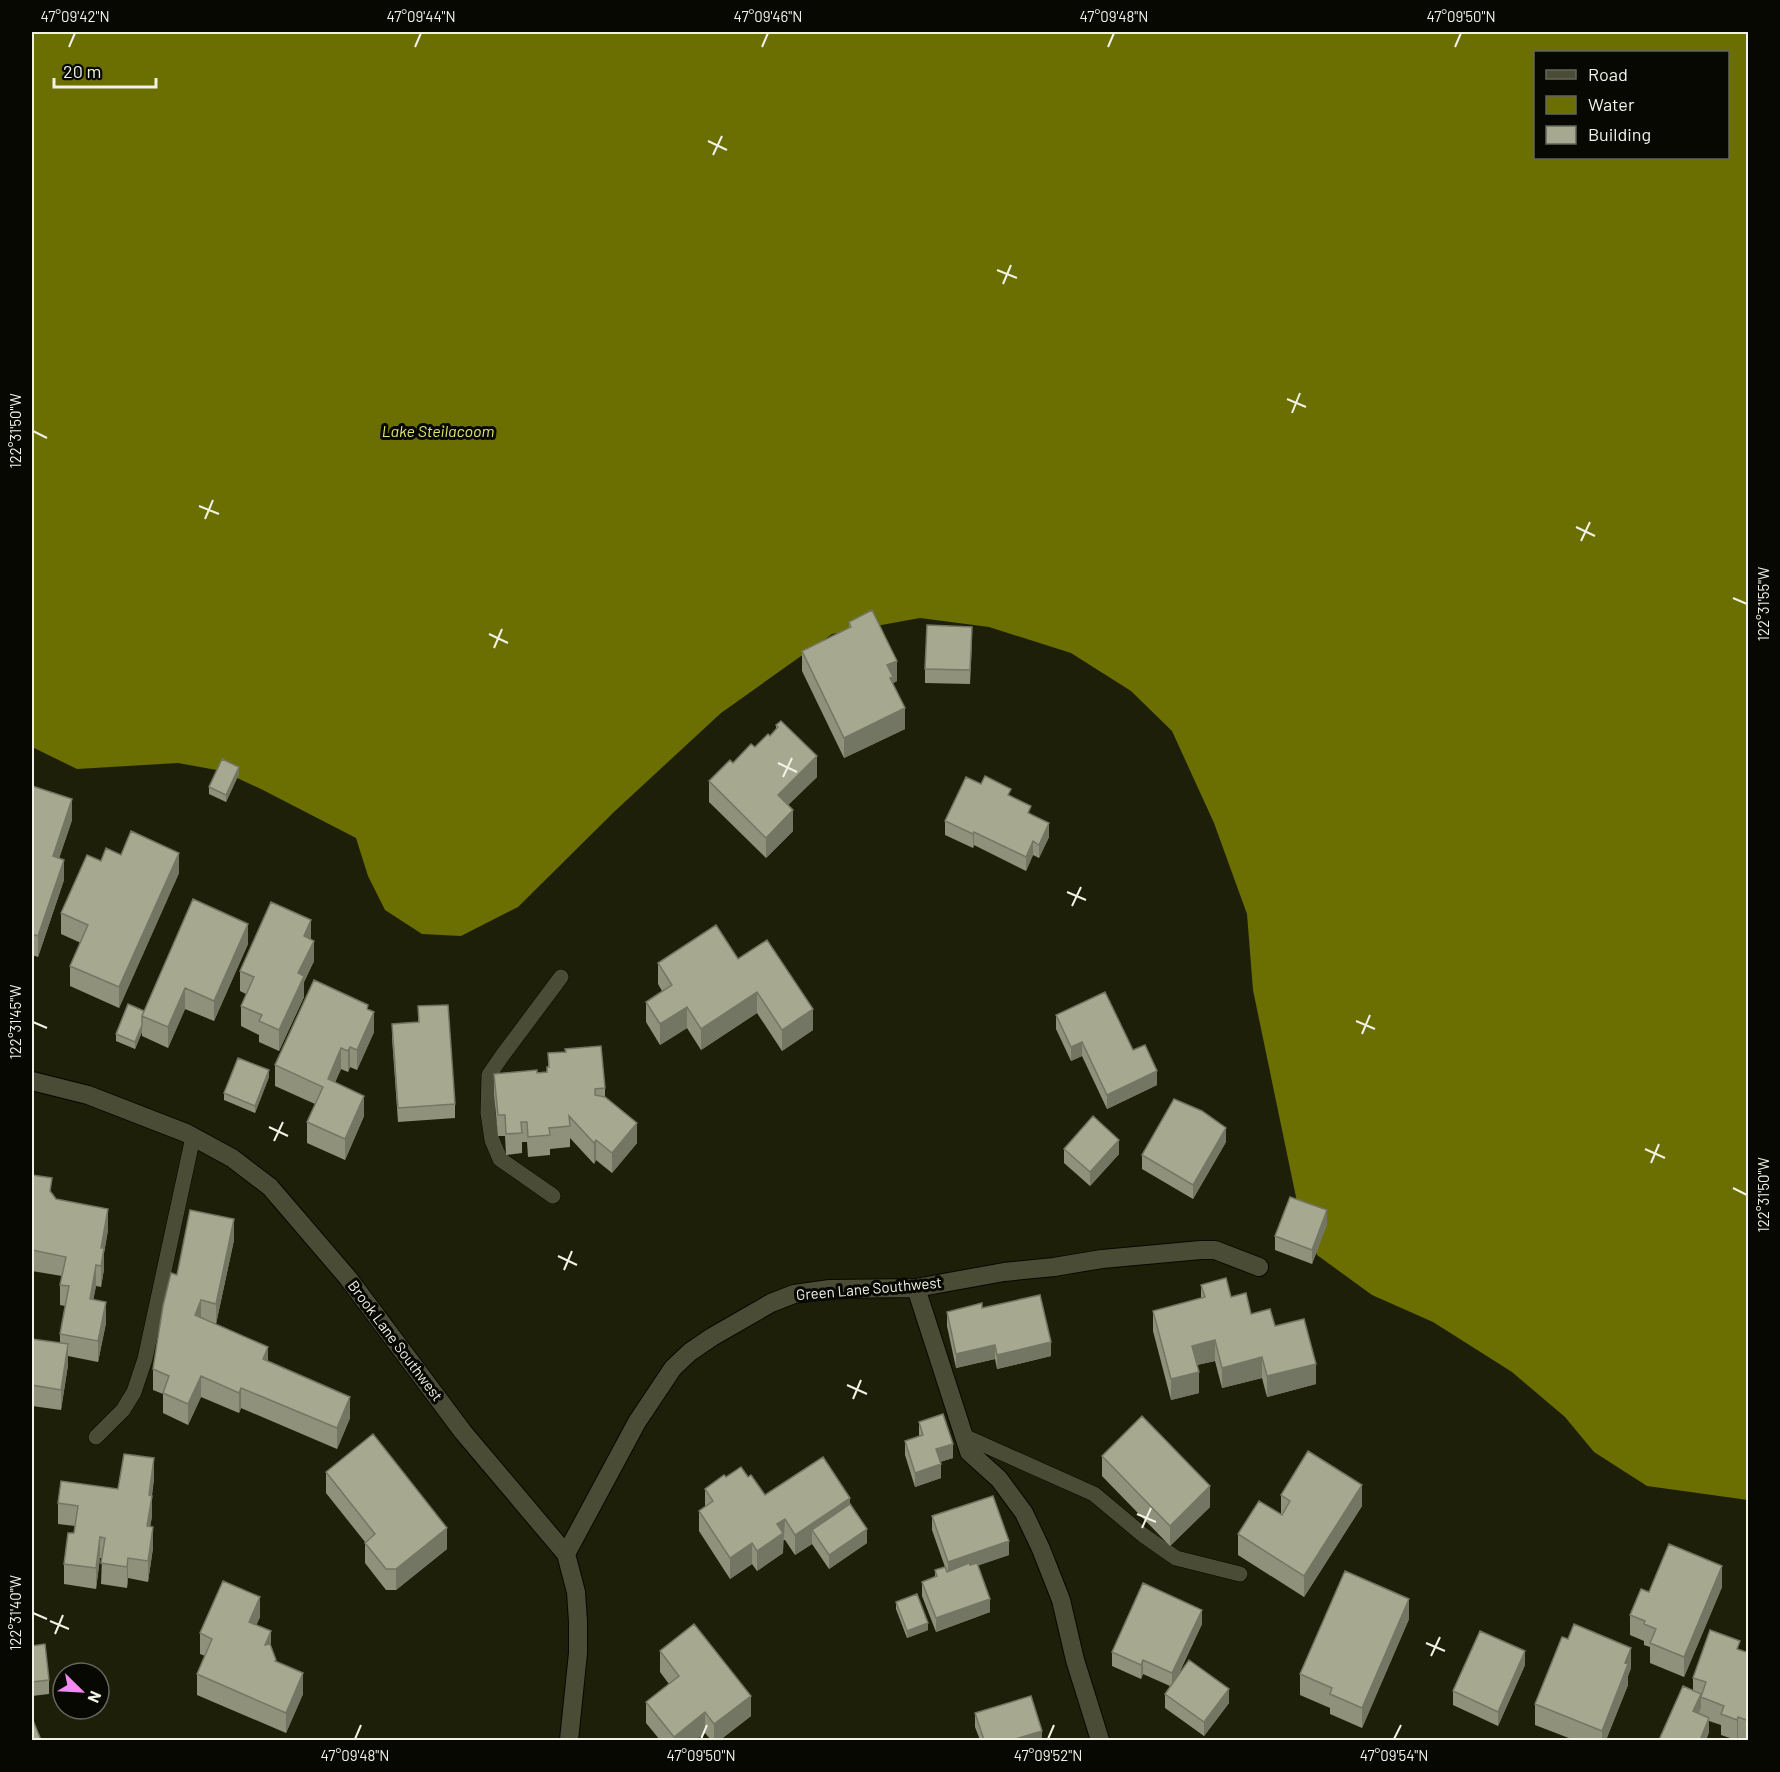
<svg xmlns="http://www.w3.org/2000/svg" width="1780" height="1772" font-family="Barlow,sans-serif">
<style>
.water{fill:#6b6e00;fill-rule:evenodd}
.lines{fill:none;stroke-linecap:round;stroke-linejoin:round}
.lane-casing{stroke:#080800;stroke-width:16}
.street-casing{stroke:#080800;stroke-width:20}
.lane{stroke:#4b4c36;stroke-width:15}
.street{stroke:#4b4c36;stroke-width:18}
.wall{fill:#8f917b}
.shaded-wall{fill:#747664}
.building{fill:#a6a98f;stroke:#747664;stroke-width:1.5}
.ticks{fill:none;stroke:#f1f2e5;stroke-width:2}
.labels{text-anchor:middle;stroke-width:6;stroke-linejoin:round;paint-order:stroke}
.street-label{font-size:15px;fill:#f1f2e5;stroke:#070802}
.water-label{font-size:16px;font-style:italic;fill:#e1e76e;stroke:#070802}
.neatline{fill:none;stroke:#f1f2e5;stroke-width:2}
.ticks-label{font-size:15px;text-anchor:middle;fill:#f1f2e5}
</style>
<rect width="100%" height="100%" fill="#1d1f09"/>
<path class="water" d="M32,32H1748V1500L1647,1486L1594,1452L1565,1417L1512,1372L1433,1322L1372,1295L1317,1255L1297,1202L1253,990L1247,914L1214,823L1172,731L1131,691L1071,653L989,627L920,618L832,634L721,713L615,811L518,907L461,936L422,934L385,910L368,876L356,838L261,789L222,771L178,763L77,769L32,747ZM1536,52H1728V158H1536Z"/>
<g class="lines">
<g class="lane-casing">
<path id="lane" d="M553,1196L500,1159L492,1140L488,1113L489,1075L502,1056L561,977
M964,1436L1094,1494L1143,1535L1176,1558L1240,1574
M96,1437L123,1410L134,1392L145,1359L193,1137"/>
</g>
<g class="street-casing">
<path id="street" d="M32,1081L88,1095L186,1133L232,1158L270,1187L348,1278L463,1432L566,1554L576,1592L578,1622V1653L569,1740
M916,1288L969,1452L999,1479L1024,1513L1041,1549L1061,1600L1075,1660L1100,1740
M566,1554L637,1422L673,1368L690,1352L712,1337L771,1303L794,1294L830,1289L916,1288L1004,1272L1054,1267L1102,1259L1201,1250H1215L1259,1267"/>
</g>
<use href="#lane" class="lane"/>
<use href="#street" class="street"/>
</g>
<path class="wall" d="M849,622L897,681L893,683L905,729L844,758L802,671V651L849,628Z
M972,641L970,684L925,683V669Z
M776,725L817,777L788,805L793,831L766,858L709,802V781L733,763L770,736L776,729Z
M239,774L226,802L209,794V787Z
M981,784L1011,796L1031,814L1049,837L1039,858L1033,855L1026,871L974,845L973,848L945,835V821Z
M32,786L72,820L59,858L64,880L38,957L32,955Z
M121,855L179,873L119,1008L70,986V966L81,943L61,934V913L101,861Z
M311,939L314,961L304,982V997L279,1051L259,1042V1035L241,1026V1006L246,994L240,991V971Z
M248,944L214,1021L185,1009L168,1048L142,1036V1032L135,1049L116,1041V1034L144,1011Z
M738,959L813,1030L782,1051L757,1013L701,1050L687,1028L660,1045L646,1022V1002L662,991L658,984V963Z
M418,1006L455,1104V1118L398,1122L392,1038V1024L418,1022Z
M368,1009L374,1032L357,1070L350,1067L348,1072L341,1069L335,1082L364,1116L345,1160L307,1143V1122L315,1104L275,1086V1065Z
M1056,1015L1133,1050L1157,1085L1107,1109L1082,1056L1071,1061L1056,1029Z
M565,1049L605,1088V1097L637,1143L612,1173L596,1160L594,1164L570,1138V1147L550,1149V1155L528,1157L527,1142H522V1153L506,1155L505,1136H498L494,1094V1074L547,1072L548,1067V1053L565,1052Z
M269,1077L255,1113L224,1100V1093Z
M1226,1142L1193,1199L1142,1169V1155Z
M1064,1149L1119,1154L1090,1186L1064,1163Z
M32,1175L52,1194L56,1199L108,1230L104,1253V1269L101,1287L96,1286L93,1300L106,1323L98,1362L68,1356V1365L61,1410L32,1406V1339L60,1343V1334L65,1306L60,1305V1285L62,1276L32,1271Z
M1327,1224L1312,1264L1275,1250V1236Z
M234,1240L216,1324L268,1362L350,1418L337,1449L241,1408L239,1413L201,1397L188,1425L163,1413V1394L153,1390V1369L177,1275Z
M1201,1285L1231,1297L1251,1314L1275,1326L1316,1384L1267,1397L1262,1378L1222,1388L1215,1361L1197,1365L1199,1393L1171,1400L1153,1331V1311L1201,1298Z
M982,1308L1051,1356L997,1369L995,1359L956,1368L947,1326V1312Z
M919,1422L953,1458L940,1462L941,1478L915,1487L905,1455V1441L919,1436Z
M1102,1456L1210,1507L1170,1546L1102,1476Z
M326,1472L447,1549L396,1590H386L365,1563V1542L326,1493Z
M726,1477H748L765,1495L850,1504L867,1543L829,1569L812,1544L795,1555L785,1540H783V1553L757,1571L752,1564L730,1579L699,1531V1511L705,1507V1489Z
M154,1479L152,1496V1516L150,1527L153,1548L148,1582L128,1578L127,1588L101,1584L102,1558H100L96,1589L64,1584V1564L74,1533L75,1526L58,1524V1503L118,1489Z
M1281,1495L1362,1506L1304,1597L1238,1555V1534L1281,1515Z
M932,1516L1009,1555L978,1565L990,1612L936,1632L922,1596V1582L935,1577V1570L945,1567L932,1530Z
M1722,1587L1684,1677L1650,1663V1647L1644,1645V1641L1630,1635V1615L1649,1592Z
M896,1602L928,1630L907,1638L896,1609Z
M260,1617L256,1625L271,1646L276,1662L303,1694L286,1733L197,1695V1674L205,1656L200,1654V1633Z
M1409,1619L1362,1728L1330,1714V1708L1300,1695V1674Z
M1202,1624L1177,1678L1229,1703L1204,1736L1165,1708V1694L1170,1686L1143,1674L1141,1679L1112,1666V1652Z
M32,1646L49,1680V1694L32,1696Z
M1740,1650L1749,1653V1740L1738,1738L1736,1740L1721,1735V1725L1709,1721V1732L1706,1740H1659L1693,1690V1678Z
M660,1651L751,1716L720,1740H711L705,1733L696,1740H660L646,1723V1702L669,1684L660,1672Z
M1525,1665L1498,1726L1453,1705V1691Z
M1631,1668L1628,1676V1685L1606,1740H1574L1535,1725V1704Z
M975,1713L1042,1740H980L975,1727Z"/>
<path class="shaded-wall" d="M897,661V681L893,683V697L887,665Z
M905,708V729L844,758V738Z
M817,756V777L778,815V795Z
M239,767V774L226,802V795Z
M72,799V820L53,877V856Z
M793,810V831L766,858V838Z
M1049,823V837L1039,858V845Z
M974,832V845L973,848V834Z
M1033,841V855L1026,871V857Z
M179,853V873L119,1008V987Z
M64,860V880L38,957V936Z
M311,920V941L304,936Z
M248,924V944L214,1021V1001Z
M314,941V961L304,982V997L279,1051V1030L298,973Z
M185,988V1009L168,1048V1027Z
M757,992V1013L701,1050V1029Z
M368,1005V1023L374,1012V1032L357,1070V1050Z
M687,1007V1028L660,1045V1024Z
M813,1009V1030L782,1051V1030Z
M142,1025V1032L135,1049V1042Z
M1082,1042V1056L1071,1061V1047Z
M350,1047V1067L348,1072V1051Z
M341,1048V1069L328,1099V1079Z
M269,1070V1077L255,1113V1106Z
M1157,1071V1085L1107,1109V1095Z
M364,1096V1116L345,1160V1139Z
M637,1123V1143L612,1173V1153Z
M1226,1128V1142L1193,1199V1185Z
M596,1140V1160L594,1164V1143Z
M1119,1140V1154L1090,1186V1172Z
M108,1209V1230L104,1253V1269L101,1287V1248Z
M1327,1210V1224L1312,1264V1250Z
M234,1219V1240L216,1324V1304Z
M96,1265V1286L90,1319V1299Z
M201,1300V1321L195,1315Z
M106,1302V1323L98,1362V1341Z
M1215,1340V1361L1192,1366V1346Z
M1051,1342V1356L997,1369V1355Z
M68,1344V1365L61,1410V1390Z
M995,1345V1359L956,1368V1354Z
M268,1347V1368L263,1359Z
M1262,1357V1378L1222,1388V1368Z
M1316,1364V1384L1267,1397V1376Z
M1199,1372V1393L1171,1400V1379Z
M201,1376V1397L188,1425V1404Z
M241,1388V1408L239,1413V1393Z
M350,1397V1418L337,1449V1428Z
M953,1444V1458L936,1463V1449Z
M154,1458V1479L151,1498L152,1496V1516L147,1547L149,1495Z
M941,1464V1478L915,1487V1473Z
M1362,1485V1506L1304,1597V1576Z
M1210,1486V1507L1170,1546V1526Z
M850,1498V1518L812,1530V1544L795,1555V1535Z
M785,1519L783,1553L757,1571V1551L777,1524Z
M153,1527V1548L148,1582V1561Z
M447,1528V1549L396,1590V1569Z
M867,1529V1543L829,1569V1555Z
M100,1537V1558L96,1589V1568Z
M1009,1541V1555L948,1576V1562Z
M752,1543V1564L730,1579V1558Z
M128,1558V1578L127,1588V1567Z
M1722,1566V1587L1684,1677V1657Z
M260,1597V1617L249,1642V1622Z
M990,1599V1612L936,1632V1618Z
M1409,1599V1619L1362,1728V1708Z
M1202,1610V1624L1172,1687V1673Z
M928,1623V1630L907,1638V1631Z
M271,1631V1652L265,1645Z
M1631,1648V1668L1628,1676V1685L1606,1740H1602V1731Z
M1525,1651V1665L1498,1726V1712Z
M1143,1660V1674L1141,1679V1665Z
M303,1673V1694L286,1733V1713Z
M1229,1689V1703L1204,1736V1722Z
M1701,1694V1708L1693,1725V1711Z
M751,1696V1716L720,1740H714V1724Z
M705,1712V1733L696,1740H674V1737Z
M1738,1717V1738L1737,1740V1720Z
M1709,1718V1732L1706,1740H1700Z
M1042,1731V1740H1012Z"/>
<path class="building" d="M872,610L897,661L887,665L893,677L890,678L905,708L844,738L802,651L851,627L849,622Z
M927,625L972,627L970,670L925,669Z
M781,721L817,756L778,795L793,810L766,838L709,781L730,760L733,763L751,744L755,747L768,734L770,736L778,727L776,725Z
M222,759L239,767L226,795L209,787Z
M985,776L1011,789L1008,795L1031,806L1028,813L1049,823L1039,845L1033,841L1026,857L974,832L973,834L945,821L966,777L981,784Z
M32,786L72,799L53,856L64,860L38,936L32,934Z
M131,831L179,853L119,987L70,966L88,925L61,913L87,855L101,861L106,848L121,855Z
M193,899L248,924L214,1001L185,988L168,1027L142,1016Z
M271,902L311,920L304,936L314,941L298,973L304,976L279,1030L259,1021L262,1015L241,1006L254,977L240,971Z
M716,925L738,959L767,940L813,1009L782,1030L757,992L701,1029L687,1007L660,1024L646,1002L672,985L658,963Z
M314,980L368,1005L367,1009L374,1012L357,1050L350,1047L348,1051L341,1048L328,1079L364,1096L345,1139L307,1122L323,1087L275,1065Z
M1105,992L1133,1050L1145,1045L1157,1071L1107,1095L1082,1042L1071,1047L1056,1015Z
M128,1004L144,1011L142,1016V1025L135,1042L116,1034Z
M448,1005L455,1104L398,1108L392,1024L419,1022L418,1006Z
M601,1046L605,1088L595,1089V1095L605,1097L637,1123L612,1153L596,1140L594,1143L569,1116L570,1126L549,1128L550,1135L528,1137L527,1122H521L522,1133L506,1134L505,1115H498L494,1074L537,1070V1073L547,1072V1067H549L548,1053L566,1052L565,1049Z
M238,1058L269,1070L255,1106L224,1093Z
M1174,1099L1202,1111L1226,1128L1193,1185L1142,1155Z
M1093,1116L1119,1140L1090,1172L1064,1149Z
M32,1175L52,1178L50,1191L56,1199L108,1209L101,1248H104L101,1266L96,1265L90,1299L106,1302L98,1341L60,1334L69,1286L60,1285L66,1257L32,1250Z
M1290,1197L1327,1210L1312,1250L1275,1236Z
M190,1210L234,1219L216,1304L201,1300L195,1315L268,1347L263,1359L350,1397L337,1428L241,1388L239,1393L201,1376L188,1404L163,1393L169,1376L153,1369L163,1306L171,1273L177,1275Z
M1226,1278L1231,1297L1246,1293L1251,1314L1270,1309L1275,1326L1304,1319L1316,1364L1267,1376L1262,1357L1222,1368L1215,1340L1192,1346L1199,1372L1171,1379L1153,1311L1205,1297L1201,1285Z
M1040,1295L1051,1342L997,1355L995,1345L956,1354L947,1312L982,1303V1308Z
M32,1339L68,1344L61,1390L32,1385Z
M943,1414L953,1444L936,1449L941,1464L915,1473L905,1441L923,1435L919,1422Z
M1142,1416L1210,1486L1170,1526L1102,1456Z
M373,1434L447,1528L396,1569H386L365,1543L375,1534L326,1472Z
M1308,1451L1362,1485L1304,1576L1238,1534L1259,1501L1282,1515L1290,1501L1281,1495Z
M124,1454L154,1458L149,1495L152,1496L147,1526L153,1527L148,1561L128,1558L127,1567L101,1563L105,1538L100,1537L96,1568L64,1564L68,1533H74L78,1506L58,1503L61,1481L118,1489Z
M823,1457L850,1498L795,1535L785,1519L777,1524L783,1533L757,1551L752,1543L730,1558L699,1511L713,1501L705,1489L724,1475L726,1477L741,1467L748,1477L751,1475L765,1495Z
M993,1496L1009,1541L948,1562L932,1516Z
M850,1504L867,1529L829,1555L812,1530Z
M1669,1544L1722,1566L1684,1657L1650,1643L1656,1629L1644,1624L1645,1621L1630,1615L1641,1589L1649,1592Z
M969,1563L970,1565L977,1563L990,1599L936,1618L922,1582L937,1576L935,1570L945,1567L947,1572Z
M1345,1571L1409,1599L1362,1708L1330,1694L1332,1688L1300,1674Z
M223,1581L260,1597L249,1622L271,1631L265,1645L270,1644L276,1660L275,1661L303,1673L286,1713L197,1674L212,1639L200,1633Z
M1143,1583L1202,1610L1172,1673L1143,1660L1141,1665L1112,1652Z
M917,1594L928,1623L907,1631L896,1602Z
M694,1624L751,1696L714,1724L705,1712L674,1737L646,1702L679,1676L660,1651Z
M1574,1624L1631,1648L1625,1663L1628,1664L1602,1731L1535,1704L1562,1637L1568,1639Z
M1710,1630L1740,1641L1737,1649L1749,1653V1721L1738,1717L1737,1720L1721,1714L1724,1706L1701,1697L1706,1682L1693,1678Z
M1480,1631L1525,1651L1498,1712L1453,1691Z
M45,1644L49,1680L32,1682V1646Z
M1189,1660L1229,1689L1204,1722L1165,1694Z
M1683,1686L1701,1694L1693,1711L1709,1718L1700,1740H1659Z
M1031,1696L1042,1731L1012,1740H984L975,1713Z
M32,1718L41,1740H32Z"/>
<path class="ticks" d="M69,47L75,33M415,47L421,33M762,47L768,33M1108,47L1114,33M1455,47L1461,33M708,141L727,150M713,155L722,136M997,270L1017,278M1003,284L1011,265M1287,399L1306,407M1292,413L1300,393M33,431L47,438M199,506L219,514M205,519L213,500M1576,527L1595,536M1581,541L1590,522M1733,598L1747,604M489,634L508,643M494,648L502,629M778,763L797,772M783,777L792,758M1067,892L1086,900M1072,906L1081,887M1356,1021L1375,1029M33,1022L47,1028M1362,1034L1370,1015M269,1127L288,1136M274,1141L283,1122M1645,1149L1665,1158M1651,1163L1659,1144M1733,1188L1747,1195M558,1256L577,1265M564,1270L572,1251M847,1385L867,1394M853,1399L861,1380M1137,1514L1156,1522M1142,1528L1151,1508M33,1613L47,1619M50,1621L69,1629M55,1634L63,1615M1426,1643L1445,1651M1431,1656L1440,1637M355,1739L361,1725M701,1739L707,1725M1048,1739L1054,1725M1394,1739L1401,1725"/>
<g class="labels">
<g class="street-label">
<text transform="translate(869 1289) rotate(-5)" y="5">Green Lane Southwest</text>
<text transform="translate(395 1341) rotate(53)" y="5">Brook Lane Southwest</text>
</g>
<g class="water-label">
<text x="438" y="437">Lake Steilacoom</text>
</g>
</g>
<rect width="1780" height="1772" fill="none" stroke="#070802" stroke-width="66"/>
<rect x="1534" y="51" width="195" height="108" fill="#070802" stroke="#65665d" stroke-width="1.5"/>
<rect x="1546" y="70" width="30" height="9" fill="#4b4c36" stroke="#65665d" stroke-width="1.5"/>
<text x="1588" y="81" font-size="18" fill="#f1f2e5">Road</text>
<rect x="1546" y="96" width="30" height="18" fill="#6b6e00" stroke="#65665d" stroke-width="1.5"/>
<text x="1588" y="111" font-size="18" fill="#f1f2e5">Water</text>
<rect x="1546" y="126" width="30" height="18" fill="#a6a98f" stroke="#65665d" stroke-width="1.5"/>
<text x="1588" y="141" font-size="18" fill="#f1f2e5">Building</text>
<g transform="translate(81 1691) rotate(114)"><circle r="28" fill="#070802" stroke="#65665d" stroke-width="1.5"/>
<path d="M0-4.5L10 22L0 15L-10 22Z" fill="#f38af2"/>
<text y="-9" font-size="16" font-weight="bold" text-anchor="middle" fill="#f1f2e5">N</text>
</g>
<path d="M54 78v9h102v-9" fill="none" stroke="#f1f2e5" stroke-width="3"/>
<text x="63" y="78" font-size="18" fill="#f1f2e5" stroke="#070802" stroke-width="4.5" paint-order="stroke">20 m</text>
<rect x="33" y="33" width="1714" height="1706" class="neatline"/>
<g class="ticks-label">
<text x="75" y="22">47°09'42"N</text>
<text x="421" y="22">47°09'44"N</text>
<text x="768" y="22">47°09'46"N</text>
<text x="1114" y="22">47°09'48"N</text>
<text x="1461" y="22">47°09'50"N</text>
<text transform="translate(16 431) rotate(-90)" y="5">122°31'50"W</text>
<text transform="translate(1764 604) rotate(-90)" y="5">122°31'55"W</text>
<text transform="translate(16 1022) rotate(-90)" y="5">122°31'45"W</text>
<text transform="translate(1764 1195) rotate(-90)" y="5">122°31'50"W</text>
<text transform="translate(16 1613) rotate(-90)" y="5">122°31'40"W</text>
<text x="355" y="1761">47°09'48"N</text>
<text x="701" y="1761">47°09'50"N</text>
<text x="1048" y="1761">47°09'52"N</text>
<text x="1394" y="1761">47°09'54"N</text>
</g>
</svg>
